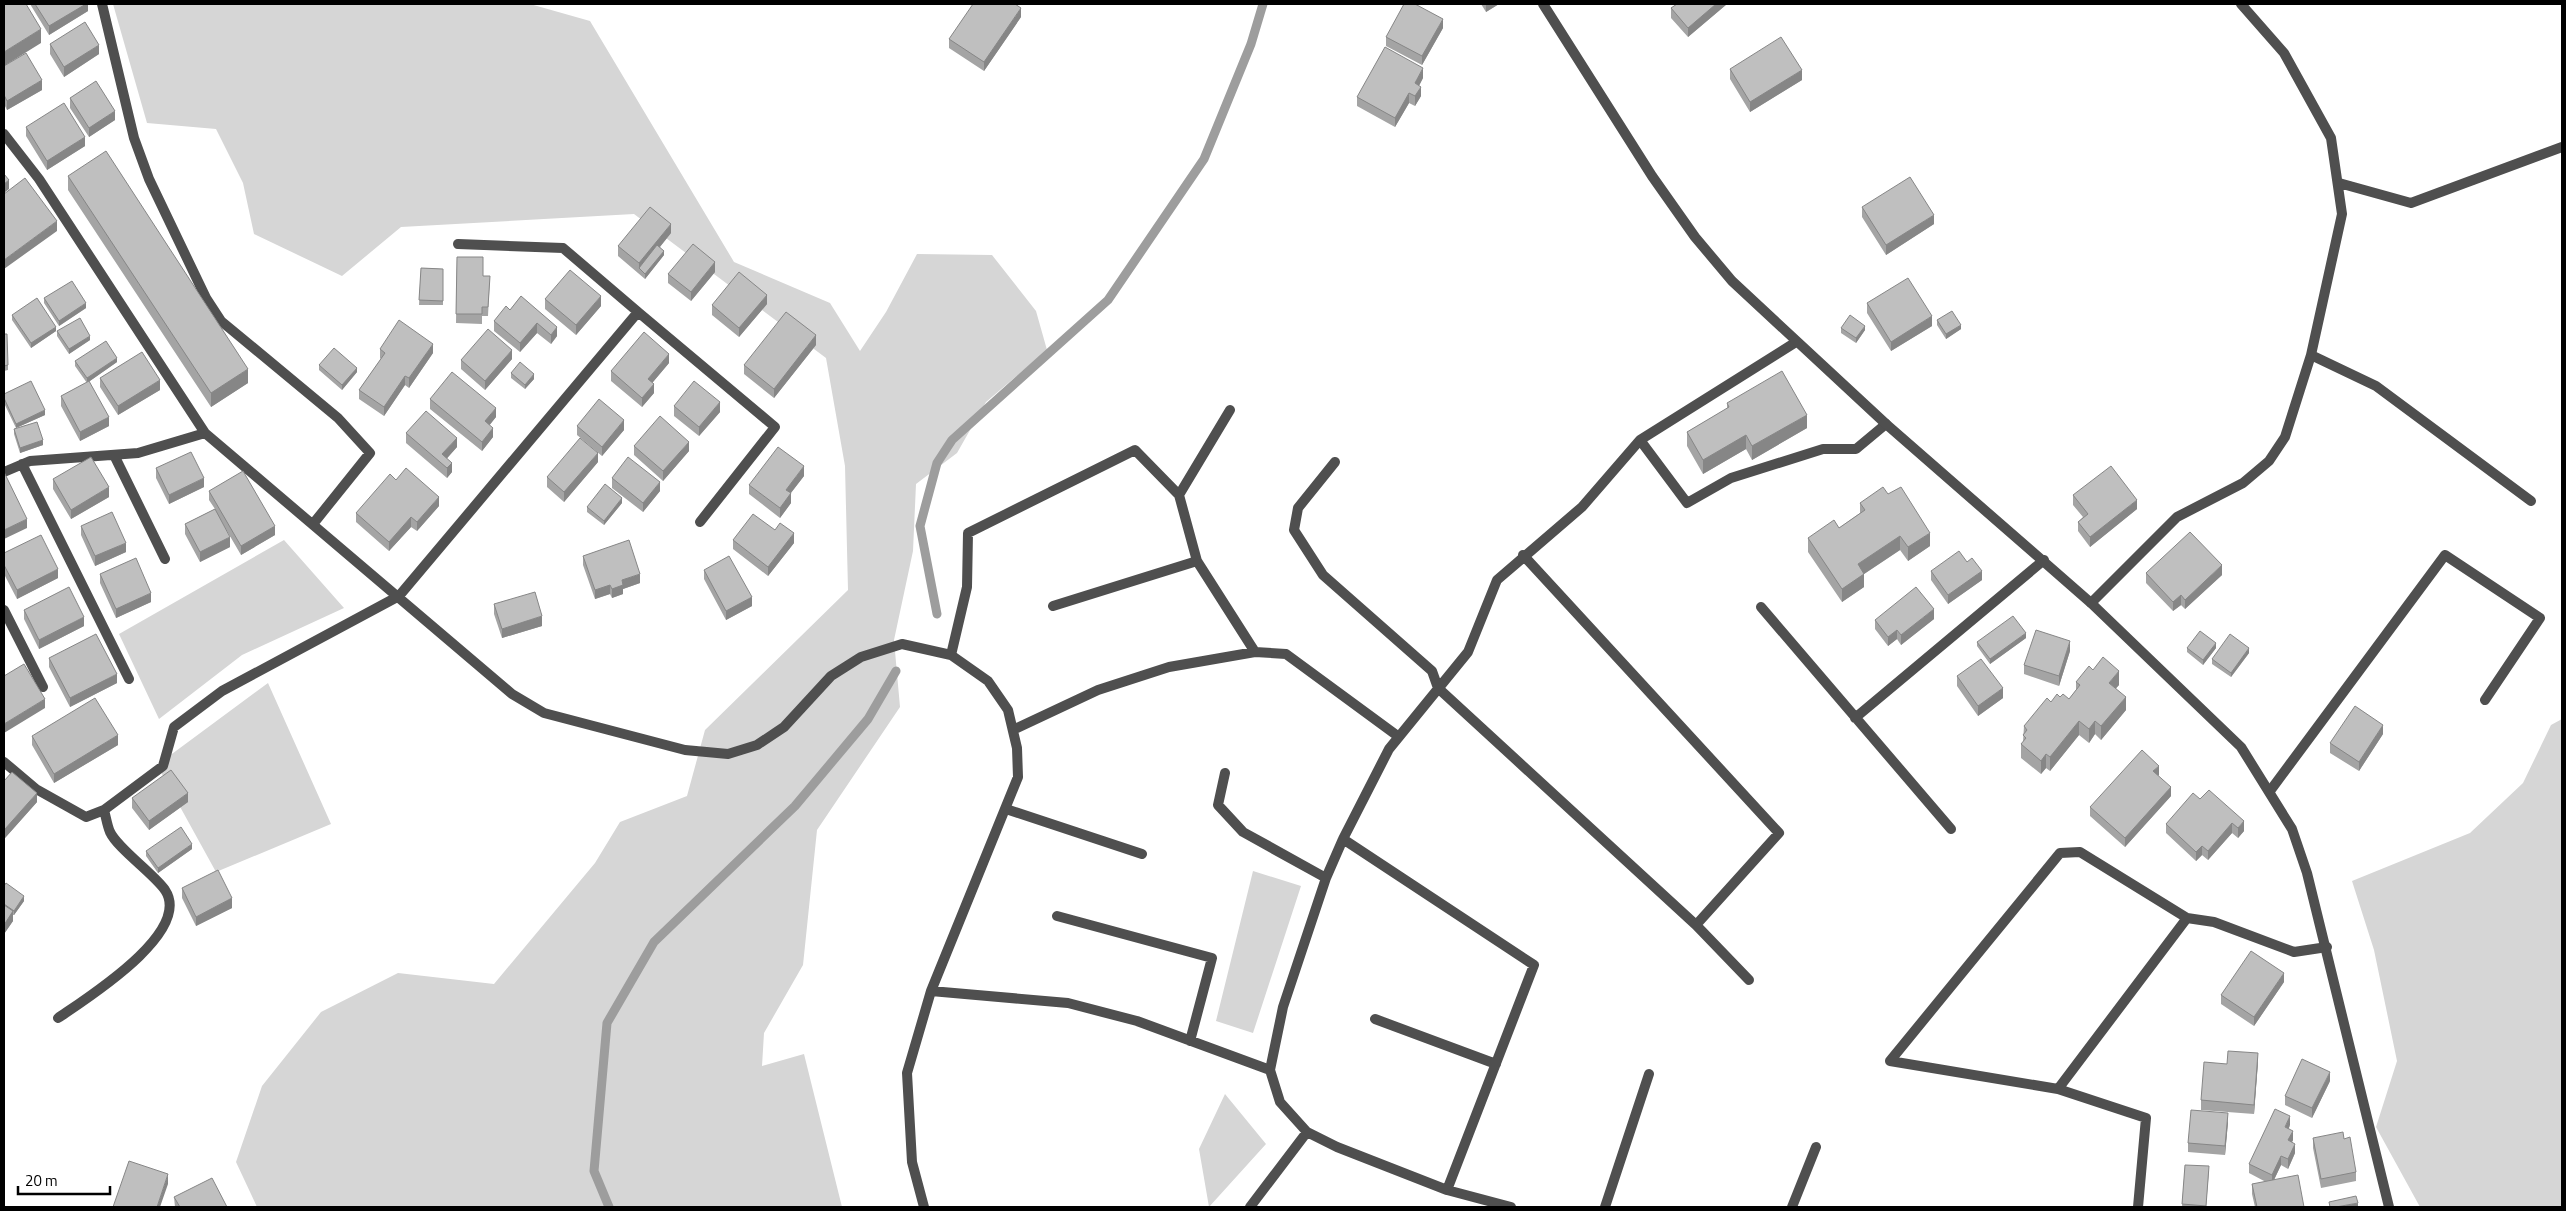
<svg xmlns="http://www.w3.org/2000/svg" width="2566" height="1211" font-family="'Titillium Web',sans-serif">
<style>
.green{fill:#d6d6d6}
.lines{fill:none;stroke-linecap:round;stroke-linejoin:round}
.stream{stroke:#9d9d9d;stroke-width:9}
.minor{stroke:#4f4f4f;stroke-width:10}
.tertiary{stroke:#4f4f4f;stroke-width:10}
.wall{fill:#a4a4a4}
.shaded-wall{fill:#868686}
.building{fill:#bfbfbf;stroke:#868686}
</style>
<rect width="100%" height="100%" fill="#fff"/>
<path class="green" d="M113,4H530L590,21L734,262L830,303L860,351L886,312L917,254L992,255L1036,311L1047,350L986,402L957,453L916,484L913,551L894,640L900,707L817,830L803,965L764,1033L762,1066L804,1054L842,1207H257L236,1162L262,1086L321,1012L398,973L494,984L595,863L620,822L687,796L705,730L848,590L845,466L826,358L634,214L401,227L342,276L254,234L243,183L216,129L147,123Z
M284,540L344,608L242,655L159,719L119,634Z
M268,683L331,824L216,872L157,765Z
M2562,719V1207H2420L2376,1127L2397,1061L2374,950L2352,881L2470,833L2523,783L2551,725Z
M1253,871L1301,886L1253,1033L1216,1021Z
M1225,1094L1266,1144L1209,1207L1199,1149Z"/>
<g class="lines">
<path class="stream" d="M937,614L920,526L937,463L952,440L1108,300L1204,159L1251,44L1263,4
M609,1207L594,1171L607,1023L654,942L795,806L868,719L896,671"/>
<path class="minor" d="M102,4L134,138L149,179L206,298L221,321L338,418L370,453L313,524
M4,134L39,179L205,433L512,694L544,713L685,750L728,754L757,745L784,727L831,676L861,657L902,644L951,655L988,681L1008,710L1017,748L1018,777L931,991L907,1073L912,1162L924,1207
M2339,183L2411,203L2562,147
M458,244L563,248L638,312
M2311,355L2376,386L2531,501
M1640,440L1687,503L1731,478L1823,449H1856L1886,424
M114,455L165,559
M1335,462L1298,508L1294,530L1323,575L1432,671L1438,688L1696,925L1749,980
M22,464L129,679
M4,472L30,461L138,453L205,433
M1179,495L1230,410
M1523,555L1779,833L1696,925
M2091,603L2177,517L2243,483L2269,461L2285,437L2311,355L2342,214L2331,138L2284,53L2241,4
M1053,606L1197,561
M1761,607L1951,829
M4,610L43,687
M951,655L967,587L968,533L1135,450L1179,495L1197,561L1255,652
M1855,718L2044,560
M1013,730L1098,690L1169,667L1255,652L1286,654L1399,737
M4,762L36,789L86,817L104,810
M1225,773L1218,805L1243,832L1326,878
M2270,791L2445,555L2540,618L2485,700
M1006,809L1142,854
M1343,839L1534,965L1447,1190
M1057,916L1212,958L1190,1041
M2187,918L2058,1089L1890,1061L2060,853L2080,852L2187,918L2214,922L2294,952L2327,947
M931,991L1068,1003L1137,1021L1270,1070
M58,1018C87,998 193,932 165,890C153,873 118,849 110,832C107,825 106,817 104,810L163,766L174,727L222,691L399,596L638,312L775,427L700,522
M1375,1019L1496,1064
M2058,1089L2146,1118L2138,1207
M1250,1207L1307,1132
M1511,1207L1447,1190L1337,1147L1307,1132L1280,1102L1270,1070L1283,1007L1326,878L1343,839L1389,749L1468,652L1497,580L1582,507L1640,440L1796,342
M1605,1207L1649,1074
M1792,1207L1816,1147"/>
<path class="tertiary" d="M1543,4L1652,176L1695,237L1732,281L1886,424L2091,603L2241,747L2292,829L2307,873L2389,1207"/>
</g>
<path class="wall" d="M30,4H88V11L49,35Z
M1481,4H1499L1486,12Z
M1675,4H1727L1688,37L1671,18V8L1676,5Z
M1021,17L984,71L949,48V39Z
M1443,28L1422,65L1386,46V37Z
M50,44L99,54L64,77L50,54Z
M4,66L42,90L7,110L4,104Z
M1730,69L1802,80L1750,112L1730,79Z
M1423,78L1419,86L1421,96L1415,106L1409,103L1395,127L1357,106V97Z
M70,98L115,120L89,137L70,108Z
M26,127L85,146L47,170L26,136Z
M68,176L248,383L211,407L68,190Z
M1862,207L1934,224L1886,255L1862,217Z
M671,233L660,247L664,255L645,279L618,256V246Z
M457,257L483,276H490L488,316H482V324L456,323Z
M421,268L443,269V305H419Z
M715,272L691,301L668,283V274Z
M521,296L557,336L551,344L537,333L520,352L494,331V321L510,310Z
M44,298L86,308L59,326L44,303Z
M545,299L601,306L576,335L545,309Z
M1867,303L1932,326L1891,351L1867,313Z
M767,304L739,337L712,315V305Z
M12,315L56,331L31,348L12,320Z
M1937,320L1961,329L1946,339L1937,325Z
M1841,328L1865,330L1856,343L1841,333Z
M57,331L90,340L69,354L57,336Z
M4,334L8,365V370L4,371Z
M816,345L774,398L744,374V365Z
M380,349L433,353L409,388L405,385L384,416L359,399V390L381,359L380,358Z
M512,359L485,390L461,369V360Z
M75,361L117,362L87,383L109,426L80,441L61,406V396L87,383L75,366Z
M669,363L652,383L654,393L642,407L611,381V371Z
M319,365L357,372L342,390L319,370Z
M511,373L534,379L525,389L511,378Z
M100,378L160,390L118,415L100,387Z
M4,394L45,415L16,428L4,403Z
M430,399L496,417L489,425L493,437L482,451L430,409Z
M1727,403L1807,428L1752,460L1746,449L1703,474L1687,446V432L1727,409Z
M674,406L720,412L699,436L674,416Z
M577,426L624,430L602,456L577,435Z
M14,429L43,445L20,453L14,434Z
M406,433L457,447L447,458L452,472L447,478L406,443Z
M634,446L689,451L663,481L634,455Z
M598,462L564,502L547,487V477Z
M156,468L204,487L169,504L156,478Z
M804,476L791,493V503L780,518L749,494V485Z
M612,478L660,491L643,512L612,488Z
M53,479L109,497L71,519L53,489Z
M396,480L439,506L417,531L411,527L389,551L356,522V513Z
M209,491L275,535L241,555L220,519L230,547L200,562L185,534V524L215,509L209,500Z
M1888,494L1930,546L1908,561L1900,550L1864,574V587L1842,602L1808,552V538L1839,528L1860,513V503Z
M2073,495L2137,509L2090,547L2078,531V522L2083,517L2073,505Z
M622,503L604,525L587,512V507Z
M81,526L126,552L95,566L81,535Z
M775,530L794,543L768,576L733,549V540Z
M4,553L58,578L17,599L4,574Z
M583,556L640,583L623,589V594L612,598L610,594L595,599L583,565Z
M1967,562L1982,580L1948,604L1931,580V571Z
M704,570L752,606L726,620L704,579Z
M2146,573L2222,575L2185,609L2181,605L2173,611L2146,583Z
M100,574L151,602L116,618L100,583Z
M494,604L542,626L502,638L494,614Z
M24,610L84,626L39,649L24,619Z
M1934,619L1901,645L1897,639L1888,646L1875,629V620Z
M2026,638L1990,664L1977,646V642Z
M2187,648H2216L2203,665L2187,652Z
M2070,651L2059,686L2024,674V665Z
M2249,653L2231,677L2212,664V659Z
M49,658L117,683L70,707L49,667Z
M2093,670L2119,685L2116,688L2126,710L2101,740L2095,734L2089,743L2079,735L2050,771L2046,768L2041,774L2021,758V744L2023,742L2024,726L2051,702L2060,697L2069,699L2076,690V682Z
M1957,676L2003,698L1978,716L1957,686Z
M2383,734L2359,771L2330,753V743Z
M32,736L118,745L54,783L32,745Z
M2159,775L2158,776L2171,796L2125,847L2090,816V807Z
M4,781L37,802L5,838L4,837Z
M132,798L188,802L149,830L132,808Z
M2200,799L2244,831L2238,838L2232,833L2208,860L2202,855L2196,861L2166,833V824Z
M192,849L158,873L146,856V851Z
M4,886L24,901L14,915H13V921L4,934Z
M182,888L232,908L196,926L182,898Z
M2284,982L2254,1026L2221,1004V995Z
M2258,1062L2254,1114L2201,1110V1100L2227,1064Z
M2330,1081L2312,1118L2285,1105V1096Z
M2228,1122L2225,1155L2188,1152V1143Z
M2290,1125L2289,1128L2293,1140L2292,1142L2295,1153L2288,1169L2281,1165L2274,1180L2304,1207H2255L2252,1194V1184L2266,1182L2249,1173V1164Z
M2313,1138L2344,1139L2356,1172V1181L2321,1188L2313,1148Z
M2185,1165L2209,1171L2206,1207H2182Z
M174,1197L227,1207H175Z"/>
<path class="shaded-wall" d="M86,4H88V11L49,35V26Z
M1486,4H1499L1486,12Z
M1716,4H1727L1688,37V28Z
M1021,8V17L984,71V62Z
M1443,19V28L1422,65V56Z
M41,29V43L4,66V52Z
M99,45V54L64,77V67Z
M1423,68V78L1415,93V83Z
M1802,70V80L1750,112V102Z
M42,80V90L7,110V101Z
M1421,87V96L1415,106V96Z
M1409,93V103L1395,127V118Z
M115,111V120L89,137V128Z
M85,137V146L47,170V161Z
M9,180V189L4,193V184Z
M1934,215V224L1886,255V245Z
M57,221V231L4,269V260Z
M671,224V233L641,270L639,268V263Z
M664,251V255L645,279V274Z
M715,262V272L691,301V292Z
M767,295V304L739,337V328Z
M601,296V306L576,335V325Z
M86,303V308L59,326V321Z
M1932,316V326L1891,351V342Z
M537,323V333L520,352V343Z
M1961,325V329L1946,339V334Z
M1865,326V330L1856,343V338Z
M56,327V331L31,348V343Z
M557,327V336L551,344V335Z
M816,335V345L774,398V389Z
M90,336V340L69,354V349Z
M433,344V353L409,388V378Z
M512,350V359L485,390V381Z
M669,354V363L648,388V379Z
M117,358V362L87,383V378Z
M357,368V372L342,390V385Z
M248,369V383L211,407V393Z
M534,374V379L525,389V385Z
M405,376V385L384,416V407Z
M160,380V390L118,415V406Z
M654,384V393L642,407V398Z
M720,402V412L699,436V427Z
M496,408V417L485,431V421Z
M45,410V415L16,428V424Z
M1807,415V428L1752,460V446Z
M109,417V426L80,441V432Z
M624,420V430L602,456V447Z
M493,428V437L482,451V442Z
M1746,435V449L1703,474V460Z
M457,438V447L442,464V454Z
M43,440V445L20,453V448Z
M689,442V451L663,481V471Z
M598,453V462L564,502V492Z
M452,463V472L447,478V468Z
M804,466V476L786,499V490Z
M204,478V487L169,504V495Z
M660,482V491L643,512V503Z
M109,487V497L71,519V510Z
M791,493V503L780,518V508Z
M439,497V506L417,531V522Z
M622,498V503L604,525V521Z
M2137,500V509L2090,547V537Z
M411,517V527L389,551V542Z
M27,519V528L4,539V530Z
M275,526V535L241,555V546Z
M794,533V543L768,576V567Z
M1930,533V546L1908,561V547Z
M1900,536V550L1864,574V587L1842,602V589L1858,564Z
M230,537V547L200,562V552Z
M126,543V552L95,566V556Z
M2222,565V575L2185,609V600Z
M58,569V578L17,599V590Z
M1982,571V580L1948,604V595Z
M640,574V583L623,589V594L612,598V589L622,580Z
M610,585V594L595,599V590Z
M151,593V602L116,618V609Z
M2181,595V605L2173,611V602Z
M752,597V606L726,620V611Z
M1934,609V619L1901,645V635Z
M542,616V626L502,638V629Z
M84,617V626L39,649V640Z
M1897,630V639L1888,646V637Z
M2026,633V638L1990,664V659Z
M2070,641V651L2059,686V676Z
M2216,643V648L2203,665V660Z
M2249,648V653L2231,677V673Z
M2119,671V685L2109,696V683Z
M117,674V683L70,707V698Z
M2003,688V698L1978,716V706Z
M2126,697V710L2101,740V726Z
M45,699V708L4,733V724Z
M2079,721V735L2050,771V757Z
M2095,721V734L2089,743V729Z
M2383,725V734L2359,771V762Z
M118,735V745L54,783V774Z
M2046,754V768L2041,774V761Z
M2159,766V775L2153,781V771Z
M2171,787V796L2125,847V838Z
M37,793V802L5,838V829Z
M188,793V802L149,830V821Z
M2244,821V831L2238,838V828Z
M2232,823V833L2208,860V851Z
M192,844V849L158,873V868Z
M2202,846V855L2196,861V852Z
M24,896V901L14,915V911Z
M232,898V908L196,926V917Z
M13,911V921L4,934V925Z
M2284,973V982L2254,1026V1017Z
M2258,1053V1062L2254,1114V1105Z
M2330,1072V1081L2312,1118V1108Z
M2228,1113V1122L2225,1155V1146Z
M2290,1116V1125L2285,1136V1127Z
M2293,1131V1140L2288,1150V1140Z
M2295,1144V1153L2288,1169V1159Z
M2281,1156V1165L2272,1184V1175Z
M168,1174V1184L160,1207H157Z
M2358,1203V1207H2336Z"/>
<path class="building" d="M4,4H26L41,29L4,52Z
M35,4H86L49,26Z
M973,4H1015L1021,8L984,62L949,39Z
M1404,4H1415L1443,19L1422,56L1386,37Z
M1677,4H1716L1688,28L1671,8Z
M85,22L99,45L64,67L50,44Z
M1781,37L1802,70L1750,102L1730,69Z
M1385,47L1423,68L1415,83L1421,87L1415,96L1409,93L1395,118L1357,97Z
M26,53L42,80L7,101L4,95V66Z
M96,81L115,111L89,128L70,98Z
M64,103L85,137L47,161L26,127Z
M106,151L248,369L211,393L68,176Z
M4,174L9,180L4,184Z
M1910,177L1934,215L1886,245L1862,207Z
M25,178L57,221L4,260V194Z
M650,207L671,224L639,263L618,246Z
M693,244L715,262L691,292L668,274Z
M657,245L664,251L645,274L639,268Z
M457,257H483V276H490L488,307H482V314H456Z
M421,268L443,269V301L419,300Z
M570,270L601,296L576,325L545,299Z
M739,272L767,295L739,328L712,305Z
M1908,278L1932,316L1891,342L1867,303Z
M72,281L86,303L59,321L44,298Z
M521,296L557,327L551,335L537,323L520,343L494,321L506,306L510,310Z
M37,298L56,327L31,343L12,315Z
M1952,311L1961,325L1946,334L1937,320Z
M786,312L816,335L774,389L744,365Z
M1850,315L1865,326L1856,338L1841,328Z
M80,318L90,336L69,349L57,331Z
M399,320L433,344L409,378L405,376L384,407L359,390L385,353L380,349Z
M488,329L512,350L485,381L461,360Z
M644,332L669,354L648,379L654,384L642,398L611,371Z
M4,334H7L8,365L4,366Z
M106,341L117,358L87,378L75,361Z
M334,348L357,368L342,385L319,365Z
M142,352L160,380L118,406L100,378Z
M520,362L534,374L525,385L511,373Z
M1782,371L1807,415L1752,446L1746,435L1703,460L1687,432L1729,407L1727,403Z
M452,372L496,408L485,421L493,428L482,442L430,399Z
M31,381L45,410L16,424L4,398V394Z
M89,381L109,417L80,432L61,396Z
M694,381L720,402L699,427L674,406Z
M599,399L624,420L602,447L577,426Z
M426,411L457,438L442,454L452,463L447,468L406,433Z
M660,416L689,442L663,471L634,446Z
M37,422L43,440L20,448L14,429Z
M580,438L598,453L564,492L547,477Z
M778,447L804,466L786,490L791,493L780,508L749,485Z
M191,452L204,478L169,495L156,468Z
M91,457L109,487L71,510L53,479Z
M628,457L660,482L643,503L612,478Z
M2111,466L2137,500L2090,537L2078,522L2088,514L2073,495Z
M406,468L439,497L417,522L411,517L389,542L356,513L390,474L396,480Z
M243,471L275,526L241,546L209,491Z
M4,472L27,519L4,530Z
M605,484L622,498L604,521L587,507Z
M1883,487L1888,494L1901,487L1930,533L1908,547L1900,536L1858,564L1864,574L1842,589L1808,538L1834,520L1839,528L1865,510L1860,503Z
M215,509L230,537L200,552L185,524Z
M112,512L126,543L95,556L81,526Z
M753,514L775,530L780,523L794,533L768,567L733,540Z
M2190,532L2222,565L2185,600L2181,595L2173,602L2146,573Z
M41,535L58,569L17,590L4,565V553Z
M629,540L640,574L622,580L623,585L612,589L610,585L595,590L583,556Z
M1959,551L1967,562L1972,558L1982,571L1948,595L1931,571Z
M729,556L752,597L726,611L704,570Z
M136,558L151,593L116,609L100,574Z
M69,587L84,617L39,640L24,610Z
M1916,587L1934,609L1901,635L1897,630L1888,637L1875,620Z
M535,592L542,616L502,629L494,604Z
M2013,616L2026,633L1990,659L1977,642Z
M2036,630L2070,641L2059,676L2024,665Z
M2200,631L2216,643L2203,660L2187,648Z
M96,634L117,674L70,698L49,658Z
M2230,634L2249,648L2231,673L2212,659Z
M2103,657L2119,671L2109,683L2126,697L2101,726L2095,721L2089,729L2079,721L2050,757L2046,754L2041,761L2021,744L2026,738L2023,735L2027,730L2024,726L2047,698L2051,702L2057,694L2060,697L2063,694L2069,699L2080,685L2076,682L2089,666L2093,670Z
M1981,659L2003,688L1978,706L1957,676Z
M24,664L45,699L4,724V676Z
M95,698L118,735L54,774L32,736Z
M2355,706L2383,725L2359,762L2330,743Z
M2142,750L2159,766L2153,771L2171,787L2125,838L2090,807Z
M171,770L188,793L149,821L132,798Z
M12,772L37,793L5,829L4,828V781Z
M2209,790L2244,821L2238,828L2232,823L2208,851L2202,846L2196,852L2166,824L2193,793L2200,799Z
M181,827L192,844L158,868L146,851Z
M218,870L232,898L196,917L182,888Z
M6,883L24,896L14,911L4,904V886Z
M4,905L13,911L4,925Z
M2251,951L2284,973L2254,1017L2221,995Z
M2228,1051L2258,1053L2254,1105L2201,1100L2204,1062L2227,1064Z
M2302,1059L2330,1072L2312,1108L2285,1096Z
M2275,1109L2290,1116L2285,1127L2293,1131L2288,1140L2295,1144L2288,1159L2281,1156L2272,1175L2249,1164Z
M2191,1110L2228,1113L2225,1146L2188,1143Z
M2343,1132L2344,1139L2350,1137L2356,1172L2321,1179L2313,1138Z
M129,1161L168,1174L157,1207H113Z
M2185,1165L2209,1166L2206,1206L2182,1204Z
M2298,1175L2304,1207H2257L2252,1184Z
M212,1178L227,1207H180L174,1197Z
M2356,1196L2358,1203L2336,1207H2330L2329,1202Z"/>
<rect width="2566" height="1211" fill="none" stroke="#000000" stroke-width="10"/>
<path d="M18 1186v8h92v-8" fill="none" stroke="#000000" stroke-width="2.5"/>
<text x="25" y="1186" font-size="15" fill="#000000" stroke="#ffffff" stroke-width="4" paint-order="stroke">20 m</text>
</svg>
